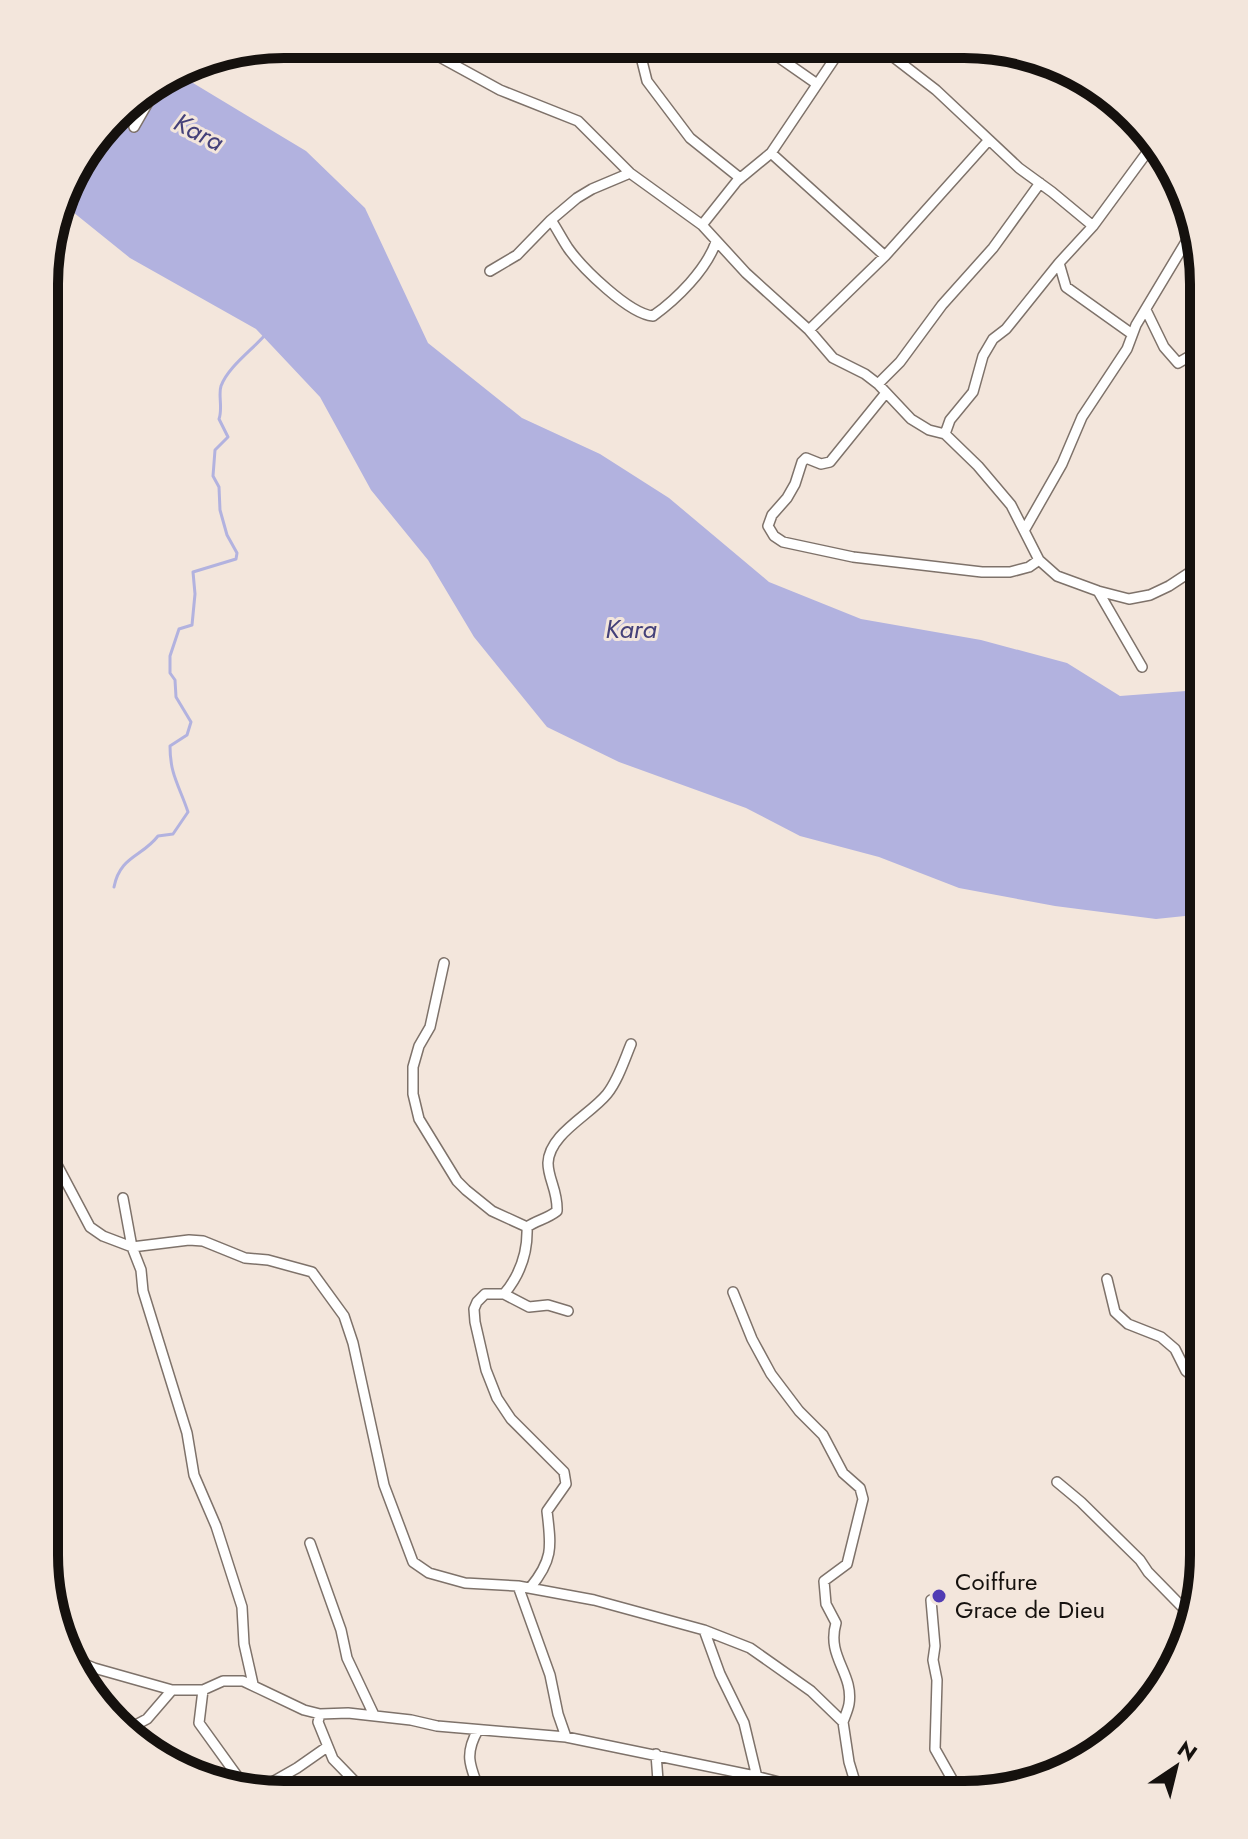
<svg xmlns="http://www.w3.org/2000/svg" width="1248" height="1839" font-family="Jost,sans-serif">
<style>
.water{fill:#b2b2df}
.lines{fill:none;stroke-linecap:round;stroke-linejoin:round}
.stream{stroke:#b2b2df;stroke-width:3}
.minor-casing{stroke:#7e726a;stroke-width:12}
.minor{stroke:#fff;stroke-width:9}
.poi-dot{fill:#513cb4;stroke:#f3e6dc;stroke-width:3}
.labels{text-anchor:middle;stroke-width:6;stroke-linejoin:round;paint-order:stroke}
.poi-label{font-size:24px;fill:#15110e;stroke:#f3e6dc;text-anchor:start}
.water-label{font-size:26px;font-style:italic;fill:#444079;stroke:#f3e6dc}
.rim{fill:none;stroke:#15110e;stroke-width:10}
</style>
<rect width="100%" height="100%" fill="#f3e6dc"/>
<path class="water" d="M173,76L193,83L306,151L365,208L428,343L522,418L600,454L669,498L769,582L861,619L981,640L1067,663L1120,696L1186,691L1204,684V914L1156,919L1055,906L959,888L879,857L800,836L746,808L619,762L547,727L474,637L428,560L371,490L320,397L256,329L130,258L63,204L76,165L126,103Z"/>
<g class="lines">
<path class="stream" d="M114,887C120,856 142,857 158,836L173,834L188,812C179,785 170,775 170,746L187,735L191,722L176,697L175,680L170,673V656L179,629L192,625L195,594L193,572L236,559L237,553L227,535L220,510L219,487L213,476L215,450L228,437L219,419C223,408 218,395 221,386C228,367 252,350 265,335"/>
<g class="minor-casing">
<path id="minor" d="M416,44L500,90L578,121L630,173L702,225L746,273L809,330L833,358L865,374L878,384L911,419L929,430L945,434L978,466L1011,505L1039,560L1057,576L1098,591L1129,599L1150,595L1169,586L1204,563
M638,45L647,81L690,138L740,178
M761,45L817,84
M879,46L936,90L1019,168L1052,192L1093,226
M1098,88L1112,108L1138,130
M134,127L158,85
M771,153L885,256
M551,220C557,229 562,239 568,248C582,268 629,314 653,316C677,299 706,270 716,242
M702,225L737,181L771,153L843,46
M1059,263L1066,287L1132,334
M490,271L517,255L551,220L577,198L592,189L630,173
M1146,310L1164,347L1178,363L1204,348
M809,330L885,256L988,141
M878,384L900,362L942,305L993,248L1040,183
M885,394L830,462L821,464L806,458L802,462L795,484L787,498L772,515L768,526L774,536L783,542L853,557L982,572H1010L1029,567L1039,560
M945,434L950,420L973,392L983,356L993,339L1006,329L1059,263L1093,226L1151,147
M1025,529L1062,464L1082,417L1127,349L1136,325L1193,230
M1098,591L1142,667
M444,963L430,1027L419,1046L413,1067V1094L419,1119L457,1181L466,1190L492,1211L527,1227
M45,1142L90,1227L103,1236L132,1247L141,1270L143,1291L187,1433L194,1475L216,1526L242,1607L244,1644L253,1684
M123,1198L132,1247L189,1240L203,1241L245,1258L268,1260L312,1272L344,1316L353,1343L384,1485L413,1562L429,1573L465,1583L518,1586L594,1600L704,1630L750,1648L811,1691L843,1722L849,1762L859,1795
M1107,1279L1115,1312L1128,1324L1161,1337L1175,1349L1186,1371L1204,1385
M733,1292L752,1339L771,1374L799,1411L823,1435L843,1473L860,1488L863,1499L847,1564L824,1581L826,1604L836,1623C826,1657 854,1673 849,1704C848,1710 845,1716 843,1722
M504,1294C520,1275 528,1252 527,1227C537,1220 547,1219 557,1211C558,1191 548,1179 548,1163C549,1134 590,1115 607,1094C618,1080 624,1061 631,1044
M1057,1482L1081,1502L1140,1560L1148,1572L1194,1619
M310,1543L341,1630L347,1658L374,1715
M518,1586L550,1675L558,1714L566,1737
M530,1588C554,1559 551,1546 547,1511L566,1484L564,1472L511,1419L497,1398L486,1370L475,1322L474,1309L477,1302L485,1294H504L529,1307L548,1305L568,1311
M931,1600L935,1646L933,1660L937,1680L935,1749L961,1795
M1184,1608L1203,1570
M704,1630L720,1674L744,1723L761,1794
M72,1659L94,1668L172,1690H203L223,1681H243L304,1710L320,1714L348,1713L411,1720L437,1726L566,1737L755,1776L810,1790L814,1795
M203,1690L199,1723L248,1791
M320,1714L318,1722L333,1759L366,1793
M126,1730L147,1719L172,1690
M478,1730C463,1756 471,1768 481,1794
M656,1754L659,1794
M253,1793L297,1768L327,1747"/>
</g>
<use href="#minor" class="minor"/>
</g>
<circle class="poi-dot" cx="939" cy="1596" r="8"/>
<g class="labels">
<g class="poi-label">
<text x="955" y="1590">Coiffure<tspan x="955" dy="28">Grace de Dieu</tspan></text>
</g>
<g class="water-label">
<text transform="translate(199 132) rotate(27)" y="9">Kara</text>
<text x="631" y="638">Kara</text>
</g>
</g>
<path d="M0 0H1248V1839H0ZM284 58H964A226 226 0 0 1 1190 284V1555A226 226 0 0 1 964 1781H284A226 226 0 0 1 58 1555V284A226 226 0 0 1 284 58Z" fill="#f3e6dc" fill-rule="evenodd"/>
<path class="rim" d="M284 58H964A226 226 0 0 1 1190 284V1555A226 226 0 0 1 964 1781H284A226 226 0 0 1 58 1555V284A226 226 0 0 1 284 58Z"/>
<g transform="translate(1176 1767) rotate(35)" stroke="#f3e6dc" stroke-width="6" paint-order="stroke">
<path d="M0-6L14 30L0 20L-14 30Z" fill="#15110e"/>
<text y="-12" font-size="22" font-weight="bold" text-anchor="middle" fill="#15110e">N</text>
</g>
</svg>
